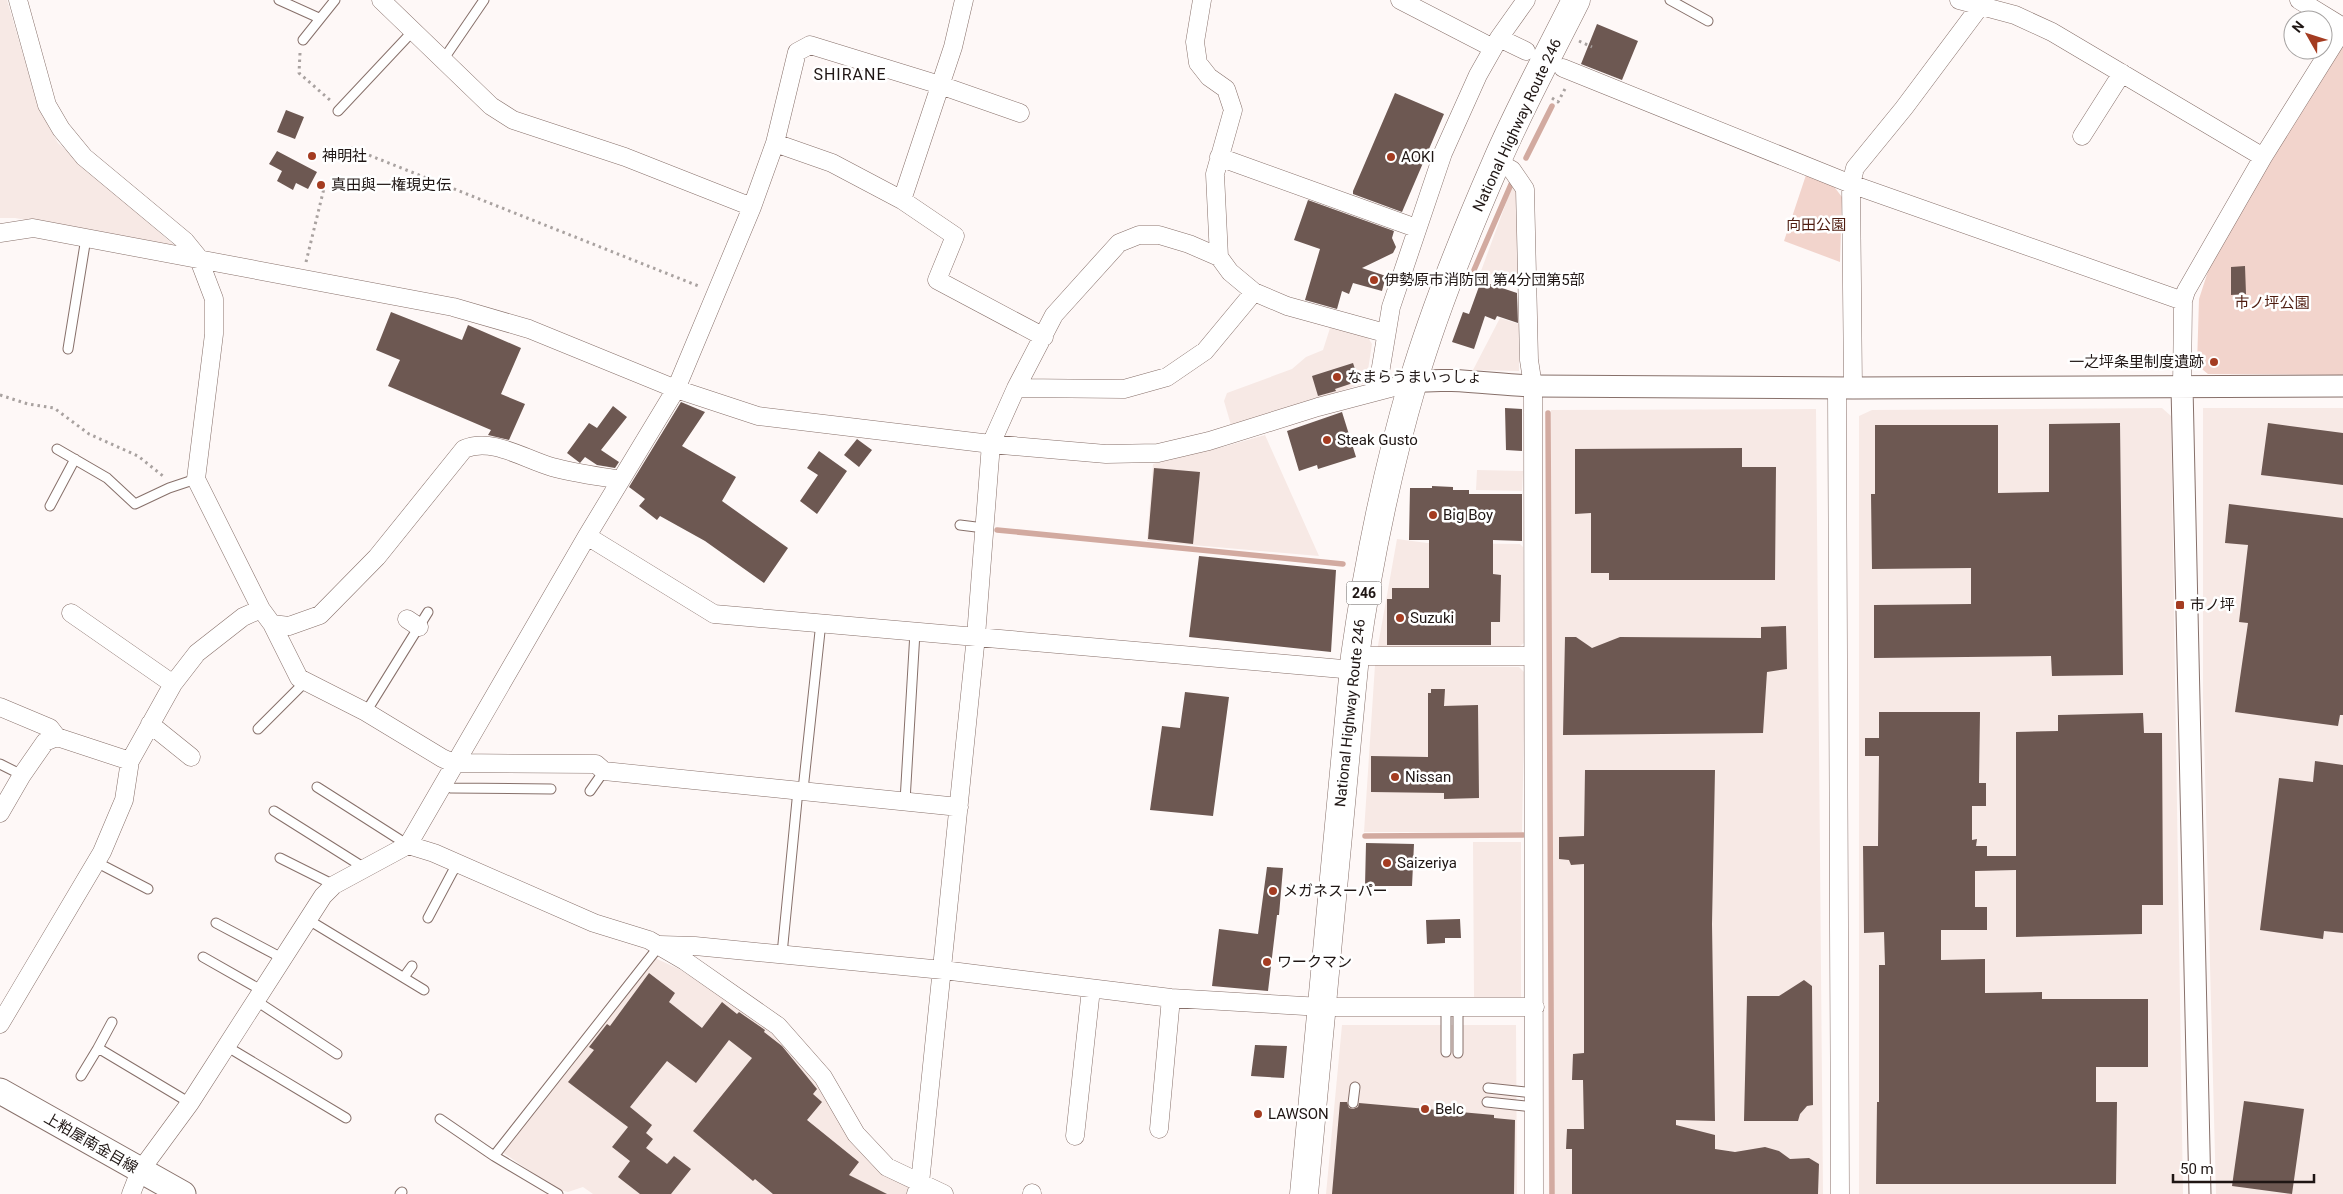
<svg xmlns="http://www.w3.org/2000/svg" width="2343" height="1194" font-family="Roboto,'Noto Sans JP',sans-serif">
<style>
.built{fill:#f7e9e5}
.green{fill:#f2d4cc}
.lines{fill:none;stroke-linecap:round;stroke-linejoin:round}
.stream{stroke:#d2aaa0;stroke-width:5.5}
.building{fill:#6d5852}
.service-casing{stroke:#87706a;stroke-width:11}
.minor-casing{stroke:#87706a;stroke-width:19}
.tertiary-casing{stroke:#87706a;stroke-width:23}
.secondary-casing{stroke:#87706a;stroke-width:27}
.trunk-casing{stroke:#87706a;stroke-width:29}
.path{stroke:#a9a2a0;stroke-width:3;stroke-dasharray:2.5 4;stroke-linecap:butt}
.service{stroke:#fff;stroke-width:9}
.minor{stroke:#fff;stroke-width:18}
.tertiary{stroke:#fff;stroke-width:21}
.secondary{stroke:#fff;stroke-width:25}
.trunk{stroke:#fff;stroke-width:28}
.poi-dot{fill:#a43c21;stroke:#fff;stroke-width:2}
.labels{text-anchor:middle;stroke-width:5;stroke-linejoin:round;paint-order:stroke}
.shield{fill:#fff;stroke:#625c5a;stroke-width:1}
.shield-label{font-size:14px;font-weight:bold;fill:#1f1614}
.street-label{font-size:15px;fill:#1f1614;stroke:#fff}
.poi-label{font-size:15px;fill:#1f1614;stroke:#fff;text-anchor:start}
.park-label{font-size:15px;fill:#4f1d10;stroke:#fff}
.neighbourhood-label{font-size:16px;letter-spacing:1px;fill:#1f1614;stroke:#fff}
</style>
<rect width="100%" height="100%" fill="#fef8f7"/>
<path class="built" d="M0,0H7L39,109L58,143L175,246L15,218H0Z
M1513,184L1522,204L1518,285L1481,271Z
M1500,318L1519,324V371L1473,370Z
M1331,325L1367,336L1372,344L1366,383L1231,425L1224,401L1227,393L1292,369L1306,357L1323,350Z
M2162,408L2171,416L2183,1194H1859V416L1872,410Z
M2203,408H2343V1194H2216L2203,696Z
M1816,409L1823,1194H1549L1551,410Z
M1265,435L1319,556L1147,541L1153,464L1203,450L1223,447Z
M1477,470L1523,471L1522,491L1476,490Z
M1397,539L1427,543L1520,544L1523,547L1524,643L1515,650L1377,651Z
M1375,665L1519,667L1525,673L1522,832H1364Z
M1473,842H1521V997H1474Z
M655,958L681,970L741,1009L789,1046L802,1061L852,1142L908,1185L911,1190L910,1194H593L583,1187L568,1192L556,1189L502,1152Z
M1342,1025H1516L1517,1194H1326Z"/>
<path class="green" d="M2343,37V375L2208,374L2197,365L2199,299L2211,262Z
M1807,172L1832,184L1842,197L1840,262L1784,241Z"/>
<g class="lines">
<path class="stream" d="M1526,158L1552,106
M1474,270L1512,182
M1548,413L1552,1194
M997,530L1343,564
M1365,836L1523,835"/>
</g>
<path class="building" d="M1597,24L1638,41L1622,80L1581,64Z
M1395,93L1444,114L1402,212L1353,194V191Z
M286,110L304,117L295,139L277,132Z
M277,151L317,172L308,189L296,183L293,190L277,181L282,171L269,164Z
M1308,200L1394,231L1392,238L1396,247L1393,253L1362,268L1386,276L1382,291L1353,283L1349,294L1342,291L1337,309L1305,300L1320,249L1294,240Z
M2245,266L2246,294L2231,295V267Z
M1481,281L1517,293L1518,323L1497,316L1495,320L1485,316L1474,349L1452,342L1463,312L1469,314Z
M391,312L462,340L468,325L521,348L501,394L525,404L509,440L488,435L491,430L388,386L400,360L376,350Z
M1353,363L1359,381L1335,389L1336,391L1318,396L1312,376Z
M681,402L705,412L682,446L736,477L722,501L788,548L764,583L705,541L660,516L657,520L639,506L645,499L629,487Z
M613,406L627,417L601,450L619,462L615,468L597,465L585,457L580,463L567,453L589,423L597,428Z
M1505,408L1522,409V451L1506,450Z
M1342,412L1356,457L1318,469L1317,465L1299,471L1287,431Z
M2120,423L2123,675L2052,676L2051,656L1874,658V605L1971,604V568L1872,569L1871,494H1875V425H1998V493L2049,492V424Z
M2268,423L2343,433V485L2261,475Z
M857,439L872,450L859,467L844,455Z
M1742,448V467H1776L1775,580H1609V573H1591V513L1575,514V449Z
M819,451L847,471L817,514L800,501L818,475L807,468Z
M1154,468L1200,472L1193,544L1148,539Z
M1432,486L1453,487V490H1469V494H1522V541L1493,540V574L1501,575L1500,622H1491V645H1387V599H1392V588H1429V540H1409L1410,488H1432Z
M2229,504L2343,518V715H2340L2338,726L2235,712L2248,623L2239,622L2248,545L2225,543Z
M1199,556L1336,570L1331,652L1189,637Z
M1786,626L1787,669L1767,672L1763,733L1563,735L1565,637H1576L1592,648L1620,637L1761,638V627Z
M1431,689H1445L1444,706L1478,705L1479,798L1444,799V793L1371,792V756L1428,757V693H1431Z
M1185,692L1229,697L1213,816L1150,810L1162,726L1180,728Z
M1879,712H1980L1979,783H1986V806H1972V840L1977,839L1976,846H1987V856H2016V732L2058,731V715L2143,713L2144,733H2162L2163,905H2142V934L2016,937V870L1975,871V907H1987V930H1941V960L1985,959V993L2042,992V999H2148V1067H2096V1102H2117L2116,1184H1876L1877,1102H1879V965H1885L1884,932L1864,933L1863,846H1878L1879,756H1865V738H1879Z
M2315,761L2343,765V933L2324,931L2323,939L2260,930L2279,778L2313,782Z
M1585,770H1715L1712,924L1715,1121L1676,1120V1125L1715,1135V1149L1735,1152L1765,1147L1779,1151L1790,1159L1809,1158L1819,1164L1818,1194H1572V1149H1566L1567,1129H1584L1583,1080H1572L1573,1054L1584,1053V864L1571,865L1569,860L1559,859V837L1584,836Z
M1366,843L1414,844L1412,886H1365Z
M1267,867L1283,868L1279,915H1277L1268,991L1212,986L1219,929L1258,934Z
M1460,919L1461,938H1445V943L1427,944L1426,920Z
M649,973L675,993L669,1002L702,1028L722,1002L737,1014L739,1012L765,1030L764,1032L782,1046L817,1089L813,1094L822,1102L807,1120L859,1162L849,1175L887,1194H773L755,1179L753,1181L693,1131L752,1058L729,1040L696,1083L667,1061L630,1107L652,1125L646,1133L653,1139L646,1148L667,1164L674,1156L691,1169L671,1194H640L618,1177L630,1161L612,1147L628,1127L568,1082L594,1050L589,1047L607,1024L610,1026Z
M1804,980L1812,986L1813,1105L1807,1106L1800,1114L1798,1121H1744L1747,996H1779Z
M1255,1045L1287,1046L1284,1078L1251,1076Z
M2244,1101L2304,1109L2292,1194L2232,1186Z
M1340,1102H1347L1349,1108L1353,1109L1358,1107L1359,1103L1494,1115V1118L1515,1120L1514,1194H1332Z"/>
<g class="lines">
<g class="service-casing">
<path id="service" d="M279,0L319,18
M1670,0L1708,21
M303,40L335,0
M443,60L484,0
M338,111L413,31
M68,349L86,238
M57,449L107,478L135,504L169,488L196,479
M50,506L75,459
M960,525L984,528
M366,712L428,612
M258,729L306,681
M0,764L22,775
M441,785L451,788L551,789
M317,787L408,845
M803,790L821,622
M590,791L604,771
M905,801L915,632
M274,811L363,867
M280,858L334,885
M96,862L148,889
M428,918L453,871L459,865
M307,919L424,990
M216,923L282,958
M782,954L798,790
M203,957L261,990
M404,977L412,966
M255,1000L337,1054
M1446,1007V1052
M112,1022L98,1048L190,1103
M226,1046L346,1118
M1458,1053V1007
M81,1076L98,1048
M1488,1088L1534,1093
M1487,1102L1534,1107
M1353,1103L1355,1087
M440,1119L494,1156
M400,1194L402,1192
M558,1194L494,1156L660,945"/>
</g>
<g class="minor-casing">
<path id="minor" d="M18,0L47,105L61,129L84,157L185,241L198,257L214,299V334L196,479L261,609L272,624L299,678L366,712L442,758L453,763L596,764L604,771L959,807
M381,0L491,106L513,120L625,157L752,207
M1202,0L1195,42L1198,63L1209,77L1226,89L1233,110L1215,174L1219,257
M1400,0L1493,48
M1959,0L2015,15L2052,32L2263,157
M2299,0L2343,27
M1499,38L1526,51
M1563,68L1851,184L2183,301L2182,387
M2082,136L2122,73
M775,143L832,163L902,200L955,236L937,280L1044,337
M1219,157L1416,228
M1496,161L1512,170L1525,189L1529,360L1533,386C1532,656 1534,925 1534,1194
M902,200L953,47L964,0
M0,233L33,228L453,307L529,329L676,389L758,416L991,444L1106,454L1158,453L1209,441L1318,407L1413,382
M2183,301L2186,291L2263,157L2343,29
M1016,388L1124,389L1167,377L1205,351L1254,292
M1837,388L1840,1194
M1853,388L1851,184L1855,168L1904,108L1981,5
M1377,391L1391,307L1443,153L1478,75L1499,38L1526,0
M587,536L714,614L1354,670
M71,613L173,684
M407,619L419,627
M272,624L289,626L320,615L377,557L464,449C492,437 524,459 552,467C574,473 597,476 620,480
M1355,656H1532
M0,707L50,728L57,737
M150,724L191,757
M0,813L22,775L45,742L57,737L130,761
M408,845L434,853L594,923L649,940L685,961L778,1026L823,1077L856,1134L887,1167L944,1194
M660,945L695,946L943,970L1171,998L1322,1007H1535
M0,1024L102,852L124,800L130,761L173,684L197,653L243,617L261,609
M1159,1129L1171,998
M1075,1136L1091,989
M131,1194L140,1171L190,1103L323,896L334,885L408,845L587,536L676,389L752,207L775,143L797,52L810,45L940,85L1020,113
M916,1194L920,1183L976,636L991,444L1016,388L1054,315L1119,243L1139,235H1159L1189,244L1219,257L1230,272L1254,292L1287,306L1385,333
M1032,1194V1193"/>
</g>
<g class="tertiary-casing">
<path id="tertiary" d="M1413,382C1451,377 1495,385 1533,386L1853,388L2343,386
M2182,387L2200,1194"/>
</g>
<g class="secondary-casing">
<path id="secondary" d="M0,1091L183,1194"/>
</g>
<g class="trunk-casing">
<path id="trunk" d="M1304,1194L1355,656C1368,564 1387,471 1413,382C1435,308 1465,234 1496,163C1520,107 1549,54 1576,0"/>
</g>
<path class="path" d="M1579,41L1592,47
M300,53L299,73L331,101
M1552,98L1558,102L1566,87
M351,148L701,287
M306,262L326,180
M0,395L28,404L54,408L89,434L138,456L163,476"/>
<use href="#service" class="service"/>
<use href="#minor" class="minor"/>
<use href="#tertiary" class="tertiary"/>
<use href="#secondary" class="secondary"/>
<use href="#trunk" class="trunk"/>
</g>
<g class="poi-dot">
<circle cx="312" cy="156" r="5"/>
<circle cx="1391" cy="157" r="5"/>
<circle cx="321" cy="185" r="5"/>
<circle cx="1374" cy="280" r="5"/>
<circle cx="2214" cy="362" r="5"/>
<circle cx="1337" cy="377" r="5"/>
<circle cx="1327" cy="440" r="5"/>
<circle cx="1433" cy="515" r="5"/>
<rect x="2175" y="600" width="10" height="10" rx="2.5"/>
<circle cx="1400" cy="618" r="5"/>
<circle cx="1395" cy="777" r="5"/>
<circle cx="1387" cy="863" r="5"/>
<circle cx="1273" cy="891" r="5"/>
<circle cx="1267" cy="962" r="5"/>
<circle cx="1425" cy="1109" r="5"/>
<circle cx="1258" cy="1114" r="5"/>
</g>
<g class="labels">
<rect class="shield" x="1346.5" y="581.5" width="35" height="23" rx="4"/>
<g class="shield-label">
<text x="1364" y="598">246</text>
</g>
<g class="street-label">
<text transform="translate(1517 125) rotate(-65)" y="5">National Highway Route 246</text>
<text transform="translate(1350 713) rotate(-84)" y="5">National Highway Route 246</text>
<text transform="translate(91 1143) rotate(30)" y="5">上粕屋南金目線</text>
</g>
<g class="poi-label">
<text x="322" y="161">神明社</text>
<text x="1401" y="162">AOKI</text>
<text x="331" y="190">真田與一権現史伝</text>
<text x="1384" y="285">伊勢原市消防団 第4分団第5部</text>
<text x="2204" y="367" text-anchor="end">一之坪条里制度遺跡</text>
<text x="1347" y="382">なまらうまいっしょ</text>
<text x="1337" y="445">Steak Gusto</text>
<text x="1443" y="520">Big Boy</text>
<text x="2190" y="610">市ノ坪</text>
<text x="1410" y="623">Suzuki</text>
<text x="1405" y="782">Nissan</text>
<text x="1397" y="868">Saizeriya</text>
<text x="1283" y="896">メガネスーパー</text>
<text x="1277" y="967">ワークマン</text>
<text x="1435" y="1114">Belc</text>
<text x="1268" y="1119">LAWSON</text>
</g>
<g class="park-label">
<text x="1816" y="230">向田公園</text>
<text x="2272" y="308">市ノ坪公園</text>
</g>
<g class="neighbourhood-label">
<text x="850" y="80">SHIRANE</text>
</g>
</g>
<g transform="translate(2308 35) rotate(309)"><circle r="24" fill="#ffffff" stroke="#a5a2a1"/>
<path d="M0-4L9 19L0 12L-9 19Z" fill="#a43c21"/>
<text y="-8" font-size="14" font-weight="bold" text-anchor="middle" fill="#1f1614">N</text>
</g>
<path d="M2173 1174v8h141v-8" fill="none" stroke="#1f1614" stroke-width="2.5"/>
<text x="2180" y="1174" font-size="15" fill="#1f1614" stroke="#ffffff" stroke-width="4" paint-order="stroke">50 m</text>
</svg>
